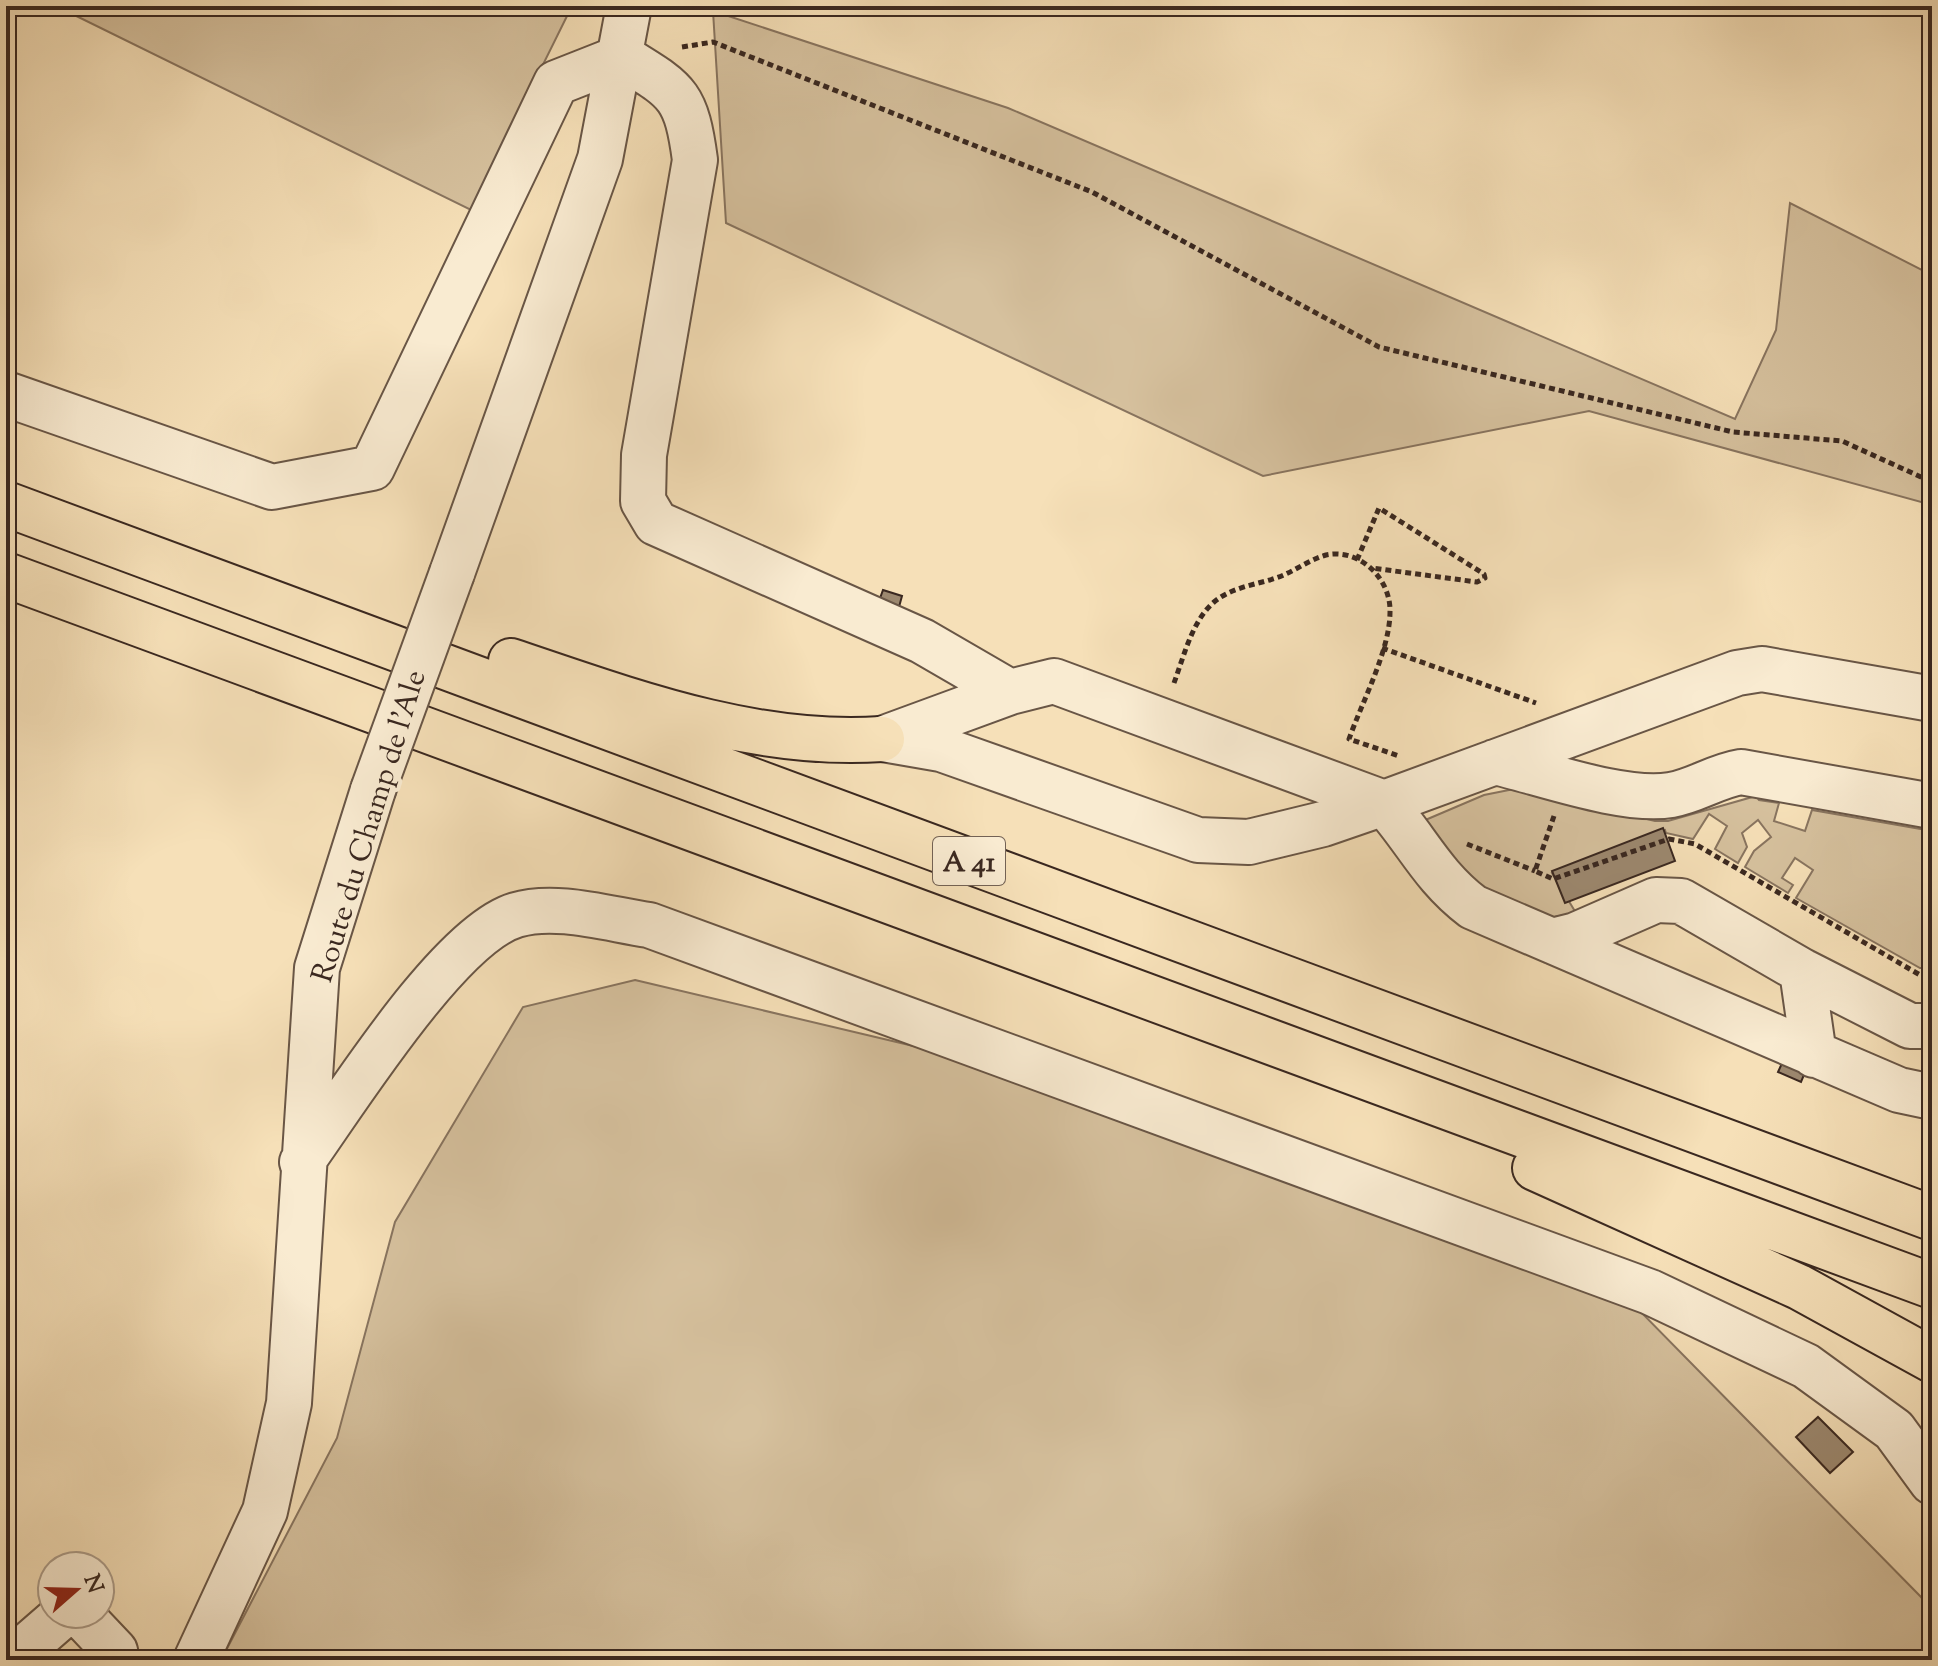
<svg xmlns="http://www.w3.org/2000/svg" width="1938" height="1666" font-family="'Sorts Mill Goudy',serif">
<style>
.green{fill:#d6c19e;stroke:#88745f;stroke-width:2}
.building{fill:#9c886f;stroke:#3a2820;stroke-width:2}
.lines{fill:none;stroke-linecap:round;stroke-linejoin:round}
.minor-casing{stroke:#695646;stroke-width:48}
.highway-casing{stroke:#3a2820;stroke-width:48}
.path{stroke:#3a2820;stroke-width:5;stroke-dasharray:6 4;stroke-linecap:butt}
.minor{stroke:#f9ebd1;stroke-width:44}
.highway{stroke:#f6e0b8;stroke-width:44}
.minor-bridge-casing{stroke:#695646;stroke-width:48;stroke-linecap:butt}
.minor-bridge{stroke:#f9ebd1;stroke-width:44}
.labels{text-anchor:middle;stroke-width:8;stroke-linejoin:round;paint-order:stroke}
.shield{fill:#f9ebd1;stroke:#736255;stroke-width:2}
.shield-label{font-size:28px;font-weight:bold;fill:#3a2820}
.street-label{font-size:30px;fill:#3a2820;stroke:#f9ebd1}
</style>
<rect width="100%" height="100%" fill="#f6e0b8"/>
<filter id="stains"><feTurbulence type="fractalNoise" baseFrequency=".0025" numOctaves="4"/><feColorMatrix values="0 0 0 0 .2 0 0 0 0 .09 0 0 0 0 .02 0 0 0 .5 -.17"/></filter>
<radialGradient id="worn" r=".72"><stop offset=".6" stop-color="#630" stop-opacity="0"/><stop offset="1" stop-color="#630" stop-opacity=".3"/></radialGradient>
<path class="green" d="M56,6H572L471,210Z
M713,11L1008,108L1735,419L1776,330L1790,203L1932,275V505L1589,411L1263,476L726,223Z
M1519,788L1655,821H1668L1756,796L1759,800L1779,803L1774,821L1805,831L1812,810L1932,831V968H1920L1796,898L1813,870L1795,858L1782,878L1793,885L1788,893L1745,867L1754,851L1771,837L1758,820L1742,833L1747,847L1738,863L1715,849L1727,826L1709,814L1693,839L1666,833L1665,830L1552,873L1576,913L1543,919L1482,897L1423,821L1484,795Z
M635,980L926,1049L1638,1309L1921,1597L1932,1614V1660H221L337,1438L395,1222L523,1007Z"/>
<path class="building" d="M883,590L902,596L899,607L879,601Z
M1663,828L1675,861L1565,903L1552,871Z
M1783,1061L1806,1070L1801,1082L1778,1072Z
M1818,1417L1853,1452L1830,1473L1796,1437Z"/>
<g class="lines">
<g class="minor-casing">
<path id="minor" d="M622,57C677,91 686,93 695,160L644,455L643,501L656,523L922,641L1010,692
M6,394L272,487L372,468L556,83L622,57
M452,573L600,159L629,6
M882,739L1010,692L1054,681L1384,803C1417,840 1432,876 1473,907L1899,1090L1932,1097
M883,739L941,749L1198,840L1249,842L1323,824L1384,803L1737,673L1762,669L1932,699
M1495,762C1542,773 1624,803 1671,795C1695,791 1716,776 1741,772L1932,806
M1552,941L1576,935L1656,900L1681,901L1802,971L1910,1026H1932
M1802,971L1814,1055
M302,1162C345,1102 449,935 516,915C556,903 608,919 649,925L1650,1292L1806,1366L1894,1430L1932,1482
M80,1614L115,1651L117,1660
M11,1660L64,1614
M196,1660L265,1511L289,1403L317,968L373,790"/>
</g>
<g class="highway-casing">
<path id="highway" d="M6,504L1932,1218
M6,575L1932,1286
M511,661C630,701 755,748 882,739
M1535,1168L1799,1287L1932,1360"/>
</g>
<path class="path" d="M682,47L713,42L1092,192L1379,347L1733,432L1842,441L1932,482
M1357,560L1379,508L1484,574L1485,578L1477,582L1372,568
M1382,648L1536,703
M1174,683C1184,656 1192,621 1214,602C1232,587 1255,585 1276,578C1294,572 1308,560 1326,555C1360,548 1391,579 1390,612C1390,650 1362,702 1349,739L1399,756
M1554,816L1535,871L1553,879L1669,839L1695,844L1920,975H1932
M1467,844L1535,871"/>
<use href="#minor" class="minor"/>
<use href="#highway" class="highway"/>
<g class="minor-bridge-casing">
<path id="minor-bridge" d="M373,790L452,573"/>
</g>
<use href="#minor-bridge" class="minor-bridge"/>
</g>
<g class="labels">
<rect class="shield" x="933" y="837" width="72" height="48" rx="6"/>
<g class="shield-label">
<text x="969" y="871">A 41</text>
</g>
<g class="street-label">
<text transform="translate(368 826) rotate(-73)" y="10">Route du Champ de l'Ale</text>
</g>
</g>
<rect width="1938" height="1666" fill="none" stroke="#f6e0b8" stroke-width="32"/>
<rect x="8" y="8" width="1922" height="1650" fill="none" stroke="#3a2820" stroke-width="4"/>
<rect x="16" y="16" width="1906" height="1634" fill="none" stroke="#3a2820" stroke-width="2"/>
<g transform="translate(76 1590) rotate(70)"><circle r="38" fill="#f9ebd1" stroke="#ad9d8a" stroke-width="2"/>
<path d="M0-6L14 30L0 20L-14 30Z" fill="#8f2418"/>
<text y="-12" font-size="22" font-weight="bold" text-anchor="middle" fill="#3a2820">N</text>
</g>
<rect width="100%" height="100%" filter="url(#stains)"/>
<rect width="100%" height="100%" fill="url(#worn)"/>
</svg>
